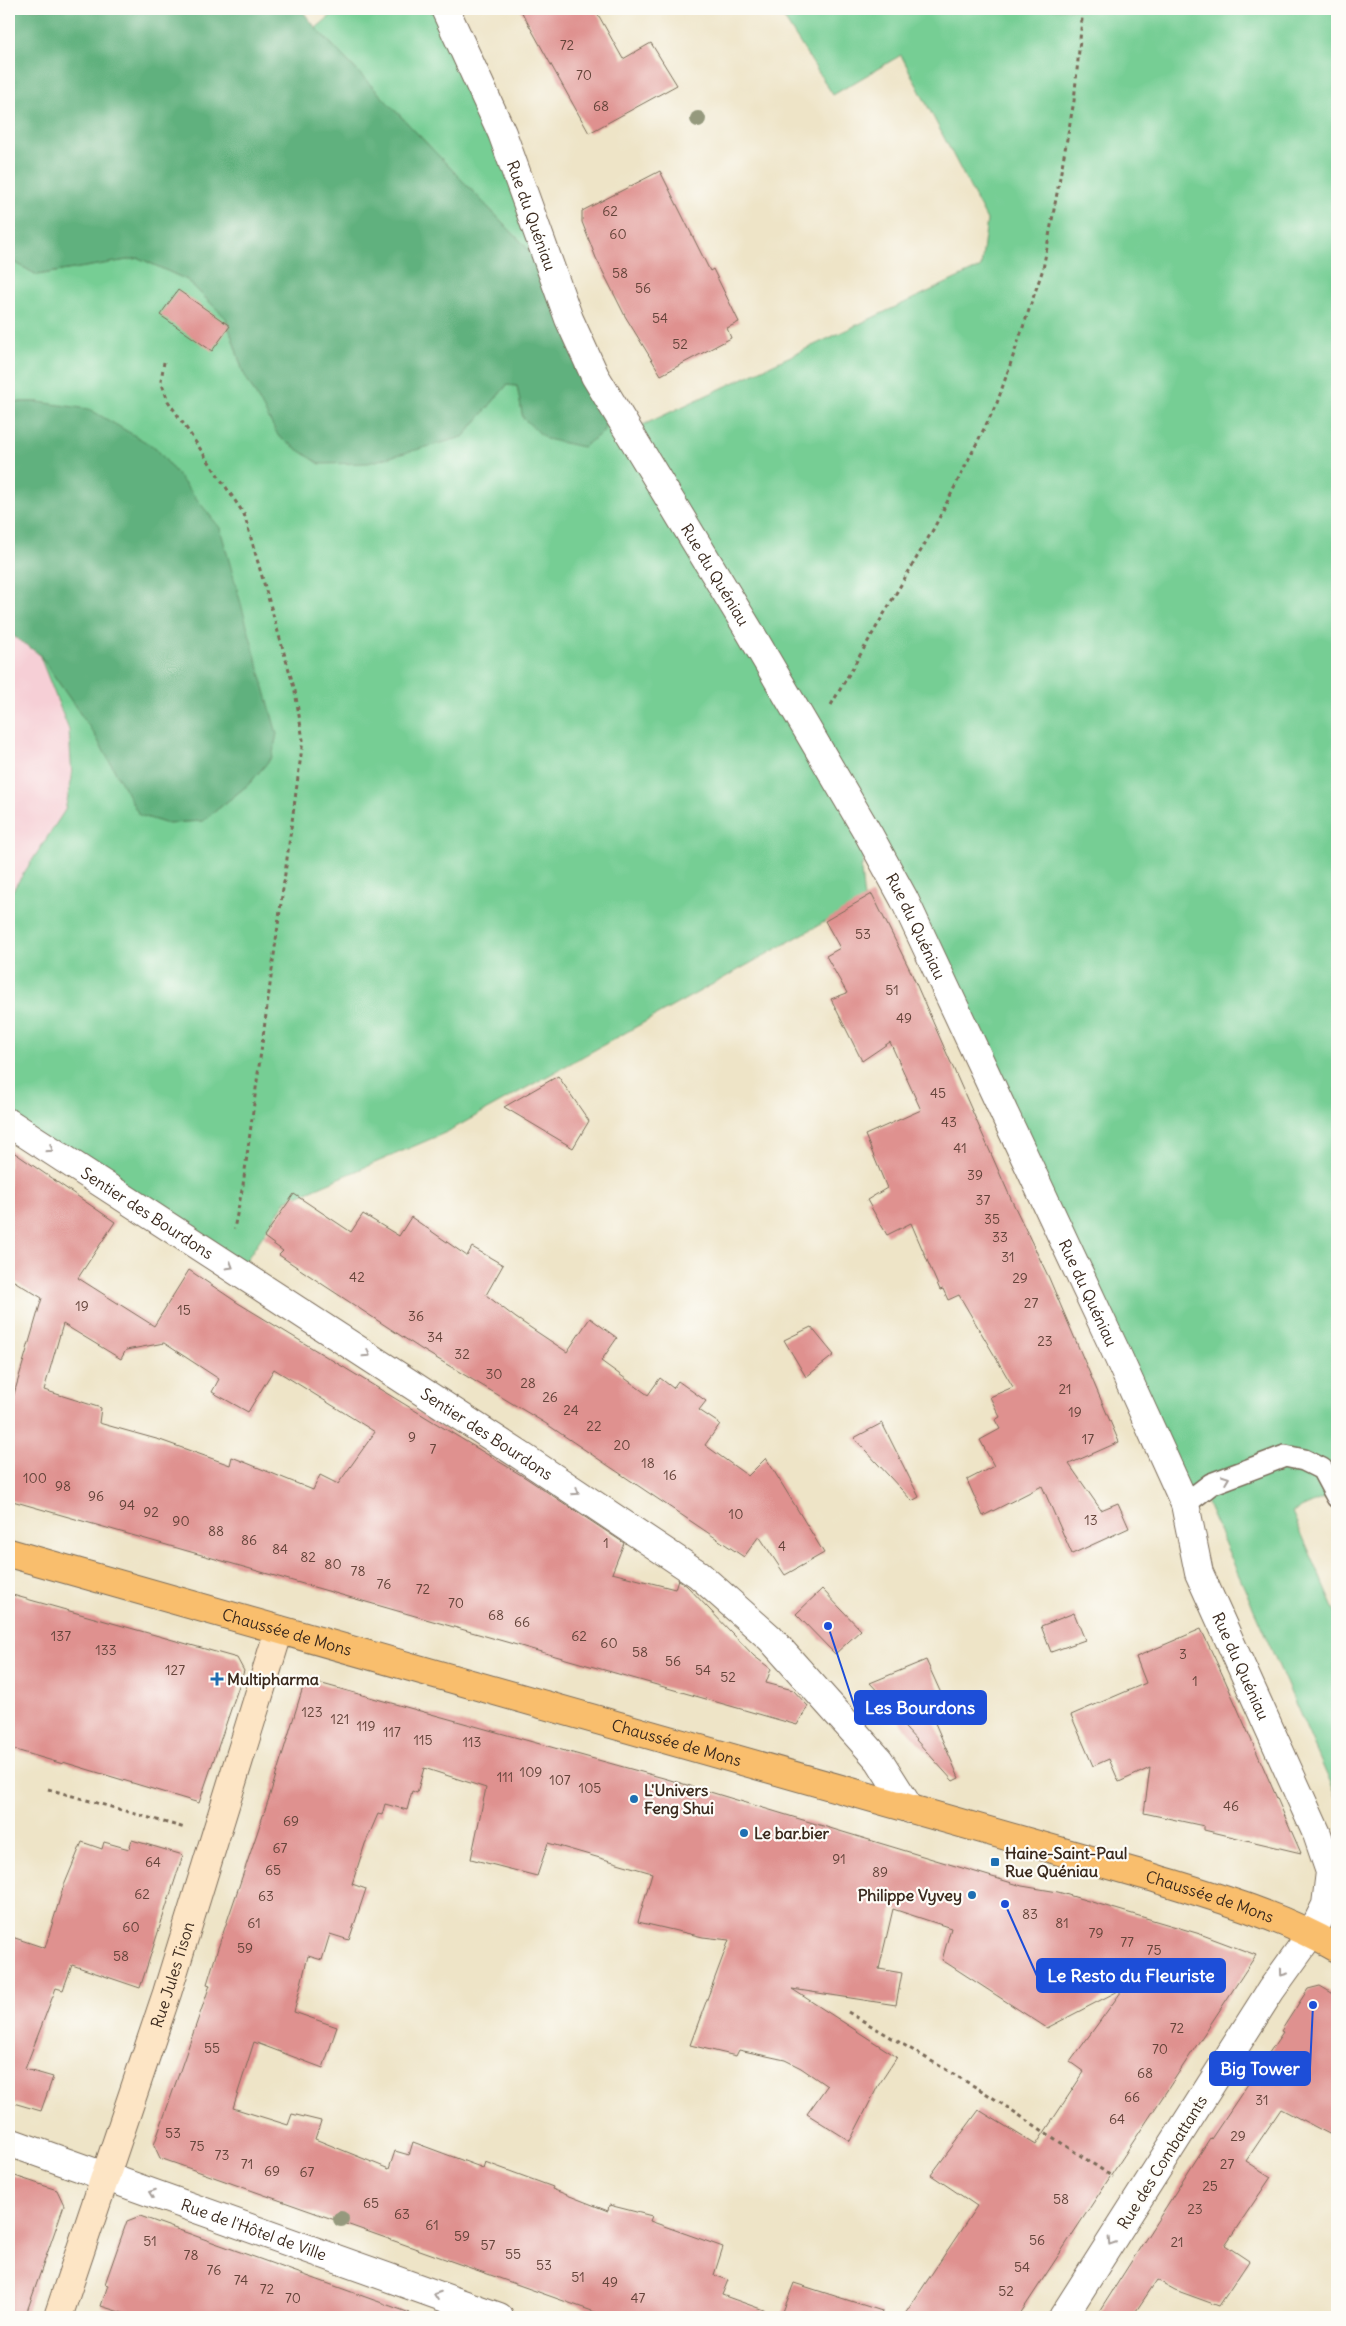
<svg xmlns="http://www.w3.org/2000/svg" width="1346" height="2326" font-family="Delius,sans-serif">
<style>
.built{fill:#f6cfd6}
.green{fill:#76ce94;stroke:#587c59}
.forest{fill:#60b17e;stroke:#4e6e4e}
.building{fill:#df918f;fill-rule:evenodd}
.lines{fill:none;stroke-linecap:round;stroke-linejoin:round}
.lane-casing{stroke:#7a6b59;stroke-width:24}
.street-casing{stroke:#7a6b59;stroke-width:30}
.secondary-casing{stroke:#7a6b59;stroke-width:30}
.primary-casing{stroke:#7a6b59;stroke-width:30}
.path{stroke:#7a6b59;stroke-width:3;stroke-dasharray:4 4;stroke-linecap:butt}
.lane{stroke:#fff;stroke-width:21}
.street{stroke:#fff;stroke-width:28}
.secondary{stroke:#fde5c5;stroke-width:28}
.primary{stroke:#f9be6d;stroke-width:28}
.tree{fill:#95997d}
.oneway{stroke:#a79f9a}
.poi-dot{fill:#1f6fb2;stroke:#fdfcf7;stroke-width:2}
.labels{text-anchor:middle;stroke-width:4.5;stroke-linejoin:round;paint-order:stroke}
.number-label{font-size:14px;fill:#64443a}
.street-label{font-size:16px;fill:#3b2a1e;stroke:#fdfcf7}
.poi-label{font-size:16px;font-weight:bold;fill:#3b2a1e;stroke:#fdfcf7;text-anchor:start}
.leader{fill:none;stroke:#1d4ed8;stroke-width:2}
.callout-dot{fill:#1d4ed8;stroke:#fdfcf7;stroke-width:2}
.callout{fill:#1d4ed8;stroke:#1d4ed8;stroke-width:2}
.callout-label{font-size:18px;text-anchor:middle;font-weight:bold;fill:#fff}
</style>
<rect width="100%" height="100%" fill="#fdfcf7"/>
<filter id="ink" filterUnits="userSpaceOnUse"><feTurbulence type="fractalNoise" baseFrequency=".02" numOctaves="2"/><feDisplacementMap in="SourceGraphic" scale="10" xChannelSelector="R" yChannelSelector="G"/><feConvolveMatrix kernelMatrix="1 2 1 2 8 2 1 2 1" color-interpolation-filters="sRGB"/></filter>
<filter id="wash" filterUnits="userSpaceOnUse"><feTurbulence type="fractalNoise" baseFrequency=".0096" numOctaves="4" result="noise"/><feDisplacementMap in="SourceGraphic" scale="20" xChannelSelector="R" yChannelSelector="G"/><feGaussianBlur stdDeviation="1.12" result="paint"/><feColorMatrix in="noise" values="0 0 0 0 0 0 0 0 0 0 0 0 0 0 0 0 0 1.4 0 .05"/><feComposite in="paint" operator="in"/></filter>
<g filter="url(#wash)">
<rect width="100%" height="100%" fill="#eee4c7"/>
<path class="built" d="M9,633L39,654L69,730L72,778L65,810L9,896Z"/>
<path class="green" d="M339,9H442L553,275L316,28Z
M778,9H1337V1492L1292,1512L1337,1615V1798L1202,1492L1185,1504L869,836L861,870L864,900L447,1132L286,1201L239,1271L9,1123V896L65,810L72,778L69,730L39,654L95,735L140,815L165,823L203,821L249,784L272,757L39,402H9V259L37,275L139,258L187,280L226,318L243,372L463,437L507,385L517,386L523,418L611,402L628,432L981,267L987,220L901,55L833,95Z"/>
<path class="forest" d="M9,9H301L316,28L553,275L611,402L603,432L583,447L546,439L523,418L517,386L507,385L463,437L368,463L320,464L279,437L243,372L226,318L187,280L139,258L37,275L9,259Z
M9,402H38L89,409L156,448L220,528L277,734L272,757L249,784L203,821L165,823L139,815L95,735L39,654L9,633Z"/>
<g id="blocks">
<path class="building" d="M520,9H595L623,59L651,43L677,85L589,133Z
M660,171L710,271L713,269L739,322L727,328L731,338L661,375L625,316L596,258L582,222V211Z
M178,290L230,326L212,351L160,315Z
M872,894L910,970L1011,1199L1049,1278L1119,1442L1069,1464L1101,1510L1118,1503L1129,1528L1072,1554L1042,1486L983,1516L967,1480L994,1466L980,1440L1000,1429L995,1420L1000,1417L990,1397L1013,1387L959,1295L948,1300L943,1289L940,1290L911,1223L887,1235L867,1200L887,1188L865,1135L921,1110L890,1042L862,1061L831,999L847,993L826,956L840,948L825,921Z
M558,1076L589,1121L573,1148L504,1107Z
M9,1149L115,1222L78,1278L154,1326L189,1270L238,1303L526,1478L624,1543L612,1573L675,1589L678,1579L687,1586L754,1656L771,1669L766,1683L793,1690L808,1706L797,1725L9,1500V1411L42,1298L9,1278ZM63,1324L121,1359L126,1350L164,1343L219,1379L212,1392L248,1412L274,1369L375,1432L338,1484L320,1475L313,1490L232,1457L230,1465L160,1440L99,1423L101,1408L44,1390Z
M294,1194L351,1232L363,1214L399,1236L411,1217L467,1256L472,1247L503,1265L486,1295L516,1318L567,1352L590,1318L617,1338L601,1361L648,1395L660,1378L673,1388L678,1381L706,1401L699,1410L720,1424L705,1445L748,1476L766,1458L824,1553L785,1575L759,1536L744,1557L545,1423L421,1349L322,1284L279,1255L283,1251L264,1237Z
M811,1327L834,1355L806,1377L784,1340Z
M882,1423L919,1497L912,1501L854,1438Z
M822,1589L861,1630L835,1654L796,1614Z
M9,1594L237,1658L244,1671L199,1803L63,1762V1764L9,1748Z
M1074,1613L1085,1640L1051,1652L1041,1626Z
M1201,1629L1225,1680L1301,1853L1204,1830V1826L1144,1813L1150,1768L1119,1782L1109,1759L1093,1766L1071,1715L1146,1683L1136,1657Z
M926,1660L944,1700L928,1707L959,1778L953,1781L880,1700L883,1697L870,1683Z
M315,1682L667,1779L1022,1886L1058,1892L1200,1934L1256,1955L1018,2317H903L977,2206L931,2175L979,2110L1036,2145L1084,2072L1070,2062L1124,1988L1047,2028L942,1960L951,1928L893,1909L879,1969L902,1973L896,2005L792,1989L897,2057L878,2086L850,2141L807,2114L827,2086L801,2068L785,2060L739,2050L736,2056L690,2045L729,1940L703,1937L638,1922L652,1873L548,1843L537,1876L471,1859L486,1788L424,1768L417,1793L412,1791L407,1810L385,1804L382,1815L378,1814L365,1844L352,1884L366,1889L349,1940L330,1934L322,1960L308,1956L294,2012L337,2027L323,2068L254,2042L233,2108L288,2125L292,2114L321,2121L315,2139L389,2169L395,2151L409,2155L413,2142L483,2168L485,2162L553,2187L552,2189L608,2211L609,2205L652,2216L650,2221L723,2247L714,2275L728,2280L722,2295L772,2313L771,2317H609L160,2158L154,2145L210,1985L207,1984L218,1948L269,1798L303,1687Z
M132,1840L183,1855L140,1988L72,1965L63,1990L56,1988L25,2069L53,2077L41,2111L10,2102L9,2106V1936L45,1948L63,1888L82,1842L102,1849L104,1842L129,1849Z
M1320,1986L1337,1996V2138L1281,2109L1246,2161L1271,2177L1225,2245L1249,2261L1219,2306L1175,2290L1157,2280L1132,2317H1096L1210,2138L1211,2139L1283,2032L1281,2031L1308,1989Z
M9,2174L57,2190L64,2205L25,2317H9Z
M140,2216L410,2313L409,2317H135L101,2306L108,2285L105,2284L127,2221Z
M794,2283L882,2311L881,2317H781Z"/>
</g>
</g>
<g filter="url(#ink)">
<use href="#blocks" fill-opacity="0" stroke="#7a6b59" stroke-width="1"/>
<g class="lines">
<g class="lane-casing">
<path id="lane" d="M1185,1504L1211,1484L1285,1456L1304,1460L1322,1469L1337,1497"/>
</g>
<g class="street-casing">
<g id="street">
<path id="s1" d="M445,9L502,133L569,319L595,376L750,632L869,835L904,899L1115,1350L1185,1504L1199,1573L1317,1834L1330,1872L1326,1905L1312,1933L1271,1990L1063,2317"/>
<path id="s2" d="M9,1123L526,1459L698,1574L770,1638L879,1760L910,1809"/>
<path id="s3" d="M9,2142L499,2317"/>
</g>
</g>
<g class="secondary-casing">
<g id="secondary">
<path id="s4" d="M58,2317L167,1993L279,1630"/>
</g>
</g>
<g class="primary-casing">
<g id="primary">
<path id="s5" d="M9,1553L1151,1877C1215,1897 1280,1915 1337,1948"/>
</g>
</g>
<path class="path" d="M164,362L161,381L168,401L244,514L295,691L303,740L243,1185L234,1229
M831,705L934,528L997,403L1043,269L1074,101L1083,9
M48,1789L185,1828
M848,2012L984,2092L1113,2177"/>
<use href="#lane" class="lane"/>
<use href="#street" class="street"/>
<use href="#secondary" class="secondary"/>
<use href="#primary" class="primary"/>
</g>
<g class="tree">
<circle cx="698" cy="119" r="8"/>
<circle cx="341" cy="2219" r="8"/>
</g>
<defs><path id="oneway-chevron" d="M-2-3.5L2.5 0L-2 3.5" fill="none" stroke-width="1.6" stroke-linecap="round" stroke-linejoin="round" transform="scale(1.25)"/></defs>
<g class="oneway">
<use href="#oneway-chevron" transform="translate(50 1149) rotate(33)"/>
<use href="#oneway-chevron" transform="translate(230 1266) rotate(31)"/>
<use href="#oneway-chevron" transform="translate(367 1354) rotate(33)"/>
<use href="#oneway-chevron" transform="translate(1226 1479) rotate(-21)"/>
<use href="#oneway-chevron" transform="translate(576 1492) rotate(34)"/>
<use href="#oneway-chevron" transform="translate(1283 1973) rotate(126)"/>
<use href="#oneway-chevron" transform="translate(152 2193) rotate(-160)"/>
<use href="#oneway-chevron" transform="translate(1111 2242) rotate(122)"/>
<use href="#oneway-chevron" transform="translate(437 2295) rotate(-160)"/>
</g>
</g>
<g class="poi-dot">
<path d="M214.5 1671.5h5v5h5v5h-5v5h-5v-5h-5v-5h5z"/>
<circle cx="634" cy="1799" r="5"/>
<circle cx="744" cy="1833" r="5"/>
<rect x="990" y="1857" width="10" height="10" rx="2.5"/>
<circle cx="972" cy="1895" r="5"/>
</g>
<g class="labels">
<g class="number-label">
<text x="567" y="50">72</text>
<text x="584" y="80">70</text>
<text x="601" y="111">68</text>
<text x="610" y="216">62</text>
<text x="618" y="239">60</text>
<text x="620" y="278">58</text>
<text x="643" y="293">56</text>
<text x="660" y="323">54</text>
<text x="680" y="349">52</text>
<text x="863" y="939">53</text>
<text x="892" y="995">51</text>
<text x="904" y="1023">49</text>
<text x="938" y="1098">45</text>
<text x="949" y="1127">43</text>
<text x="960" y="1153">41</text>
<text x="975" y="1180">39</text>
<text x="983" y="1205">37</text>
<text x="992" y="1224">35</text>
<text x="1000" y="1242">33</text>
<text x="1008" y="1262">31</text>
<text x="357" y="1282">42</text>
<text x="1020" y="1283">29</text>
<text x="1031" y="1308">27</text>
<text x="82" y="1311">19</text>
<text x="184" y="1315">15</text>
<text x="416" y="1321">36</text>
<text x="435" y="1342">34</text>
<text x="1045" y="1346">23</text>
<text x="462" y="1359">32</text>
<text x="494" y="1379">30</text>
<text x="528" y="1388">28</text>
<text x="1065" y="1394">21</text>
<text x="550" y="1402">26</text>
<text x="571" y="1415">24</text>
<text x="1075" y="1417">19</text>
<text x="594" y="1431">22</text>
<text x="412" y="1442">9</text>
<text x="1088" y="1444">17</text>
<text x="622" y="1450">20</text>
<text x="433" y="1454">7</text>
<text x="648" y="1468">18</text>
<text x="670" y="1480">16</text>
<text x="35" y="1483">100</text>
<text x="63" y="1491">98</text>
<text x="96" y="1501">96</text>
<text x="127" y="1510">94</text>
<text x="151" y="1517">92</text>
<text x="736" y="1519">10</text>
<text x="1091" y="1525">13</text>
<text x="181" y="1526">90</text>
<text x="216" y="1536">88</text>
<text x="249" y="1545">86</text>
<text x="606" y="1548">1</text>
<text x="782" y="1551">4</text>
<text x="280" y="1554">84</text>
<text x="308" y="1562">82</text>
<text x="333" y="1569">80</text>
<text x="358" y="1576">78</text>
<text x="384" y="1589">76</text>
<text x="423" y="1594">72</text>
<text x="456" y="1608">70</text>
<text x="496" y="1620">68</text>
<text x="522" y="1627">66</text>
<text x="61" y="1641">137</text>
<text x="579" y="1641">62</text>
<text x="609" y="1648">60</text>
<text x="106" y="1655">133</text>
<text x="640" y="1657">58</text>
<text x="1183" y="1659">3</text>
<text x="673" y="1666">56</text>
<text x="175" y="1675">127</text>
<text x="703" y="1675">54</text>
<text x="728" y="1682">52</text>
<text x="1195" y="1686">1</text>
<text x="312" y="1717">123</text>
<text x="340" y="1724">121</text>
<text x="366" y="1731">119</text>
<text x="392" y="1737">117</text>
<text x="423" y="1745">115</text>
<text x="472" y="1747">113</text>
<text x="531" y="1777">109</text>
<text x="505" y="1782">111</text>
<text x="560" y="1785">107</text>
<text x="590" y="1793">105</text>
<text x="1231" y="1811">46</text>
<text x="291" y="1826">69</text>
<text x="280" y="1853">67</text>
<text x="839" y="1864">91</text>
<text x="153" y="1867">64</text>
<text x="273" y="1875">65</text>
<text x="880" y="1877">89</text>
<text x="142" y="1899">62</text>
<text x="266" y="1901">63</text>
<text x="1030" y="1919">83</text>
<text x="254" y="1928">61</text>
<text x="1062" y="1928">81</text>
<text x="131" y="1932">60</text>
<text x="1096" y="1938">79</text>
<text x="1127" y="1947">77</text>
<text x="245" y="1953">59</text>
<text x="1154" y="1955">75</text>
<text x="121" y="1961">58</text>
<text x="1177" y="2033">72</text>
<text x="212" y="2053">55</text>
<text x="1160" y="2054">70</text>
<text x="1145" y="2078">68</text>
<text x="1132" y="2102">66</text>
<text x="1262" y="2105">31</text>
<text x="1117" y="2124">64</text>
<text x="173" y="2138">53</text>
<text x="1238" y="2141">29</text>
<text x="197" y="2151">75</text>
<text x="222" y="2160">73</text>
<text x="247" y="2169">71</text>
<text x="1227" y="2169">27</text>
<text x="272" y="2176">69</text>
<text x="307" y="2177">67</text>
<text x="1210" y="2191">25</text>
<text x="1061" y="2204">58</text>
<text x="371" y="2208">65</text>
<text x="1195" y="2214">23</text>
<text x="402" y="2219">63</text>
<text x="432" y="2230">61</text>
<text x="462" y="2241">59</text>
<text x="1037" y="2245">56</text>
<text x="150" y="2246">51</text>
<text x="1177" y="2247">21</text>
<text x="488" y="2250">57</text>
<text x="513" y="2259">55</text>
<text x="191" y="2260">78</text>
<text x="544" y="2270">53</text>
<text x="1022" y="2272">54</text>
<text x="214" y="2275">76</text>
<text x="578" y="2282">51</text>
<text x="241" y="2285">74</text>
<text x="610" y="2287">49</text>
<text x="267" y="2294">72</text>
<text x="1006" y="2296">52</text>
<text x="293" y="2303">70</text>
<text x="638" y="2303">47</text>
</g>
<g class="street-label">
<text dy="6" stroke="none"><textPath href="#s1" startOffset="224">Rue du Quéniau</textPath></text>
<text dy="6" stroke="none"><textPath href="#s1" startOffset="629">Rue du Quéniau</textPath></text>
<text dy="6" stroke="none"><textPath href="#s1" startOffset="1034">Rue du Quéniau</textPath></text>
<text dy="6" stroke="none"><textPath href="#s2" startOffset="165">Sentier des Bourdons</textPath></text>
<text dy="6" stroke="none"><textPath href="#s1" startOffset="1439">Rue du Quéniau</textPath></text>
<text dy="6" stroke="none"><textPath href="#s2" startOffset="570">Sentier des Bourdons</textPath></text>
<text dy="6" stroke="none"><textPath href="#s5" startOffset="289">Chaussée de Mons</textPath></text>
<text dy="6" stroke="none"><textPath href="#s1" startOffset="1844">Rue du Quéniau</textPath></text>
<text dy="6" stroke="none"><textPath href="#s5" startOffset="694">Chaussée de Mons</textPath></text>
<text dy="6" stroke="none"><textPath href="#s5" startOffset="1249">Chaussée de Mons</textPath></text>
<text dy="6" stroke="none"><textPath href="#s4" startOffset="361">Rue Jules Tison</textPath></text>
<text transform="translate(1162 2162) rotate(-58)" y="6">Rue des Combattants</text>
<text dy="6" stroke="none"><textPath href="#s3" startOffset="260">Rue de l'Hôtel de Ville</textPath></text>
</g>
<g class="poi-label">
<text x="227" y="1685">Multipharma</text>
<text x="644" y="1796">L'Univers<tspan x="644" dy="18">Feng Shui</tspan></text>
<text x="754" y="1839">Le bar.bier</text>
<text x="1005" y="1859">Haine-Saint-Paul<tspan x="1005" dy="18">Rue Quéniau</tspan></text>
<text x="962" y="1901" text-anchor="end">Philippe Vyvey</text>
</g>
</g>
<path class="leader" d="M828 1626L855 1708M1005 1904L1037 1976M1313 2005L1310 2068"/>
<g class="callout-dot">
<circle cx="828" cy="1626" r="5"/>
<circle cx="1005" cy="1904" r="5"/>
<circle cx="1313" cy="2005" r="5"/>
</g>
<g class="callout">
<rect x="855" y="1691" width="131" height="33" rx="5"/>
<rect x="1037" y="1959" width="188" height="33" rx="5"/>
<rect x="1210" y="2052" width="100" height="33" rx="5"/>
</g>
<g class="callout-label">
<text x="920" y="1714">Les Bourdons</text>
<text x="1131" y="1982">Le Resto du Fleuriste</text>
<text x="1260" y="2075">Big Tower</text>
</g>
<rect width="1346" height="2326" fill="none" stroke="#fdfcf7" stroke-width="30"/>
</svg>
